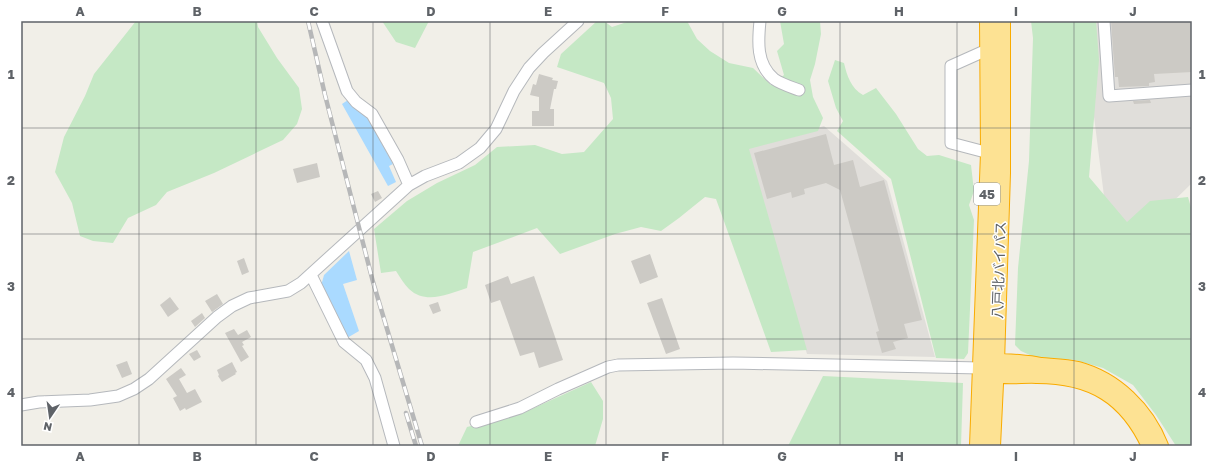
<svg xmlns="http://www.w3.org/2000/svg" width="1213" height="467" font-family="'Golos Text','Noto Sans JP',sans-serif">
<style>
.industrial{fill:#e0deda}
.green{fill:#c5e8c5}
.water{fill:#aadaff}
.building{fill:#cccac5}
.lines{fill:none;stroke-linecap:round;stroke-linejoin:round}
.minor-casing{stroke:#b5b8bc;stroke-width:13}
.highway-casing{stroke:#f9ab00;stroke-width:18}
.minor{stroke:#fff;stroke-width:11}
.highway{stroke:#fde293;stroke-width:16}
.rail-casing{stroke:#b6b7b8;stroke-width:4.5}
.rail{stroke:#fff;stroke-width:3;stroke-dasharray:9;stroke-linecap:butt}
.grid{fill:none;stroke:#5f6368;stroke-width:1;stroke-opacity:0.55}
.labels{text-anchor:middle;stroke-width:3;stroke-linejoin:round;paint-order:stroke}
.shield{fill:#fff;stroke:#8f9295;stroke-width:1}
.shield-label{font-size:13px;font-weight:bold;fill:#5f6368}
.street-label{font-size:14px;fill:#5f6368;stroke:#fff}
.neatline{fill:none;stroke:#5f6368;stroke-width:1.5}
.grid-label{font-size:13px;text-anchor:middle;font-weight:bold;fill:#5f6368}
</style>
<rect width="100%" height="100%" fill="#f1efe8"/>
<path class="industrial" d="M1082,21H1192V183L1141,233L1108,228Z
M824,126L887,181L935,357L807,354L747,148Z"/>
<path class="green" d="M136,21H257L258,27L277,58L299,88L302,109L297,124L283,140L214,173L167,192L156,205L128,218L113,243L93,241L80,236L72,203L55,172L64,137L85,96L94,74Z
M382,21H429L415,48L396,42Z
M597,21H604L612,27L630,21H655L657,22L687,21L697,39L710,51L729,63L753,68L771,85L784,75L777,51L784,44L780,21H820L821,34L815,64L810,80L813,97L823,118L818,131L749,149L807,350L771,352L716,199L705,197L679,218L661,231L641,227L615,234L560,254L537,228L473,252L467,288C448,294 426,305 409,289C404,284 400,277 396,271L381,273L374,229L407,201L437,183L475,165L497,147L535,145L562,154L584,152L613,119L611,98L604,83L557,67L561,54Z
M1031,21H1096L1099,60L1089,177L1127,222L1150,201L1188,197L1192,211V446H1176L1156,415L1133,385L1103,368L1075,360L1034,357L1021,351L1015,345L1018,268L1029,161L1033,38Z
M835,60L844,63C847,76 851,88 863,95L876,88L896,114L918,149L927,156L939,155L971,165L974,191L969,205L974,220L968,353L964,359L936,358L891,179L837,131L843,121L836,108L828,81Z
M823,376L963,383L961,446H788Z
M591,382L603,401V419L595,446H458L467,427L525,412Z"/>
<path class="water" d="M348,100L367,116L393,164L389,166L396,182L388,186L342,104Z
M349,251L357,280L343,284L359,331L347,338L321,286L324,275Z"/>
<path class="building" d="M1111,21H1192V72L1154,74L1155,82L1149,83V86L1119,87L1118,77H1115Z
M539,74L553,78L552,80L558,81L556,89H554L550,109H554V126H532V111H539V97L530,95L533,84L536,85Z
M1150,100L1151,103L1134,104L1133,101Z
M826,134L834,165L853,160L860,187L884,180L922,320L904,324L908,338L893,342L896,349L882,353L876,332L879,331L840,190L826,183L804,189L805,194L792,198L791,192L767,199L754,153Z
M317,163L320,177L297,183L293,169Z
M378,191L382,198L375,202L371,194Z
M650,254L658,277L640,284L631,261Z
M244,258L249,272L242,275L237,261Z
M508,276L511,284L534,276L563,360L539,368L534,352L520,356L500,300L491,303L485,285Z
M217,294L223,304L212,312L205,301Z
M170,297L179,309L168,317L160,305Z
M662,298L680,349L666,354L647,303Z
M438,302L441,311L433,314L429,305Z
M202,313L205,318L195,327L191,321Z
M234,329L238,335L247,330L251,337L242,342L244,345L242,346L249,357L241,362L225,333Z
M197,350L201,357L194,361L189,354Z
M127,361L132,374L122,378L116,365Z
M232,362L237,372L235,373L236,374L222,382L218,376L219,375L217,370Z
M181,368L186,375L179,379L187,393L195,389L202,402L186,410L185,408L180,411L173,398L177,396L166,379Z"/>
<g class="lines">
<g class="minor-casing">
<path id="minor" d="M322,21L347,91L356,102L372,114L398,160L409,185
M760,21C758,41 756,64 774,79C781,84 791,87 799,90
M1104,21L1109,96L1192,90
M989,153L951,143V66L989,49
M311,275L344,342L366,360L375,378L394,446
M21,405L39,402L90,400L118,396L134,389L149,379L217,317L232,306L249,298L288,291L301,283L409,185L425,176L459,163L480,148L496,129L514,91L529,68L543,53L578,21
M476,422L520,408L558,389L608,367L618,365L733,363L981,368"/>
</g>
<g class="highway-casing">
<path id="highway" d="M978,446L989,153L988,21
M992,446L996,363L1002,173V21
M1150,446C1127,396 1092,375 1037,375C1027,374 1004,377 995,374C990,373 985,370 981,368C986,366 991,364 996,363C1006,361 1031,364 1041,366C1053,367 1066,367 1078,370C1115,380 1146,410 1160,446"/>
</g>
<use href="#minor" class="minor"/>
<use href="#highway" class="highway"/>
<g class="rail-casing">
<path id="rail" d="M308,21L325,95L373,282L422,446
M406,413L416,446"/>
</g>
<use href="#rail" class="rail"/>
</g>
<path class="grid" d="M139,21V446M256,21V446M373,21V446M490,21V446M606,21V446M723,21V446M840,21V446M957,21V446M1074,21V446M21,128H1192M21,234H1192M21,339H1192"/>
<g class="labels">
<rect class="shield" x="974" y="183" width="26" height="22" rx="3"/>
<g class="shield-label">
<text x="987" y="199">45</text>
</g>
<g class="street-label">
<text transform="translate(999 270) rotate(-88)" y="5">八戸北バイパス</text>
</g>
</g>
<rect width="1213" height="467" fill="none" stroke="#ffffff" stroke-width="44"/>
<g transform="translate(50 417) rotate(193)" stroke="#ffffff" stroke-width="3" paint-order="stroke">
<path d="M0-3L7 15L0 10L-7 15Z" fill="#5f6368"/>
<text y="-6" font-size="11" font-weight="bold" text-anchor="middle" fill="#5f6368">N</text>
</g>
<rect x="22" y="22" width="1169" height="423" class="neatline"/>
<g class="grid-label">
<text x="80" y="16">A</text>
<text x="197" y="16">B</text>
<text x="314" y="16">C</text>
<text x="431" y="16">D</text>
<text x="548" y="16">E</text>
<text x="665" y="16">F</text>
<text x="782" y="16">G</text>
<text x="899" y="16">H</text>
<text x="1016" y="16">I</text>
<text x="1133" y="16">J</text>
<text x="11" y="79">1</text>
<text x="1202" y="79">1</text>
<text x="11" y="185">2</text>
<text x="1202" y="185">2</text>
<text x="11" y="291">3</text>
<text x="1202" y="291">3</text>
<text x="11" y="397">4</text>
<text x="1202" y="397">4</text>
<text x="80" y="461">A</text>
<text x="197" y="461">B</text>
<text x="314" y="461">C</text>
<text x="431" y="461">D</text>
<text x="548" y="461">E</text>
<text x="665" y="461">F</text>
<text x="782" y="461">G</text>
<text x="899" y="461">H</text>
<text x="1016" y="461">I</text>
<text x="1133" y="461">J</text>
</g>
</svg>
